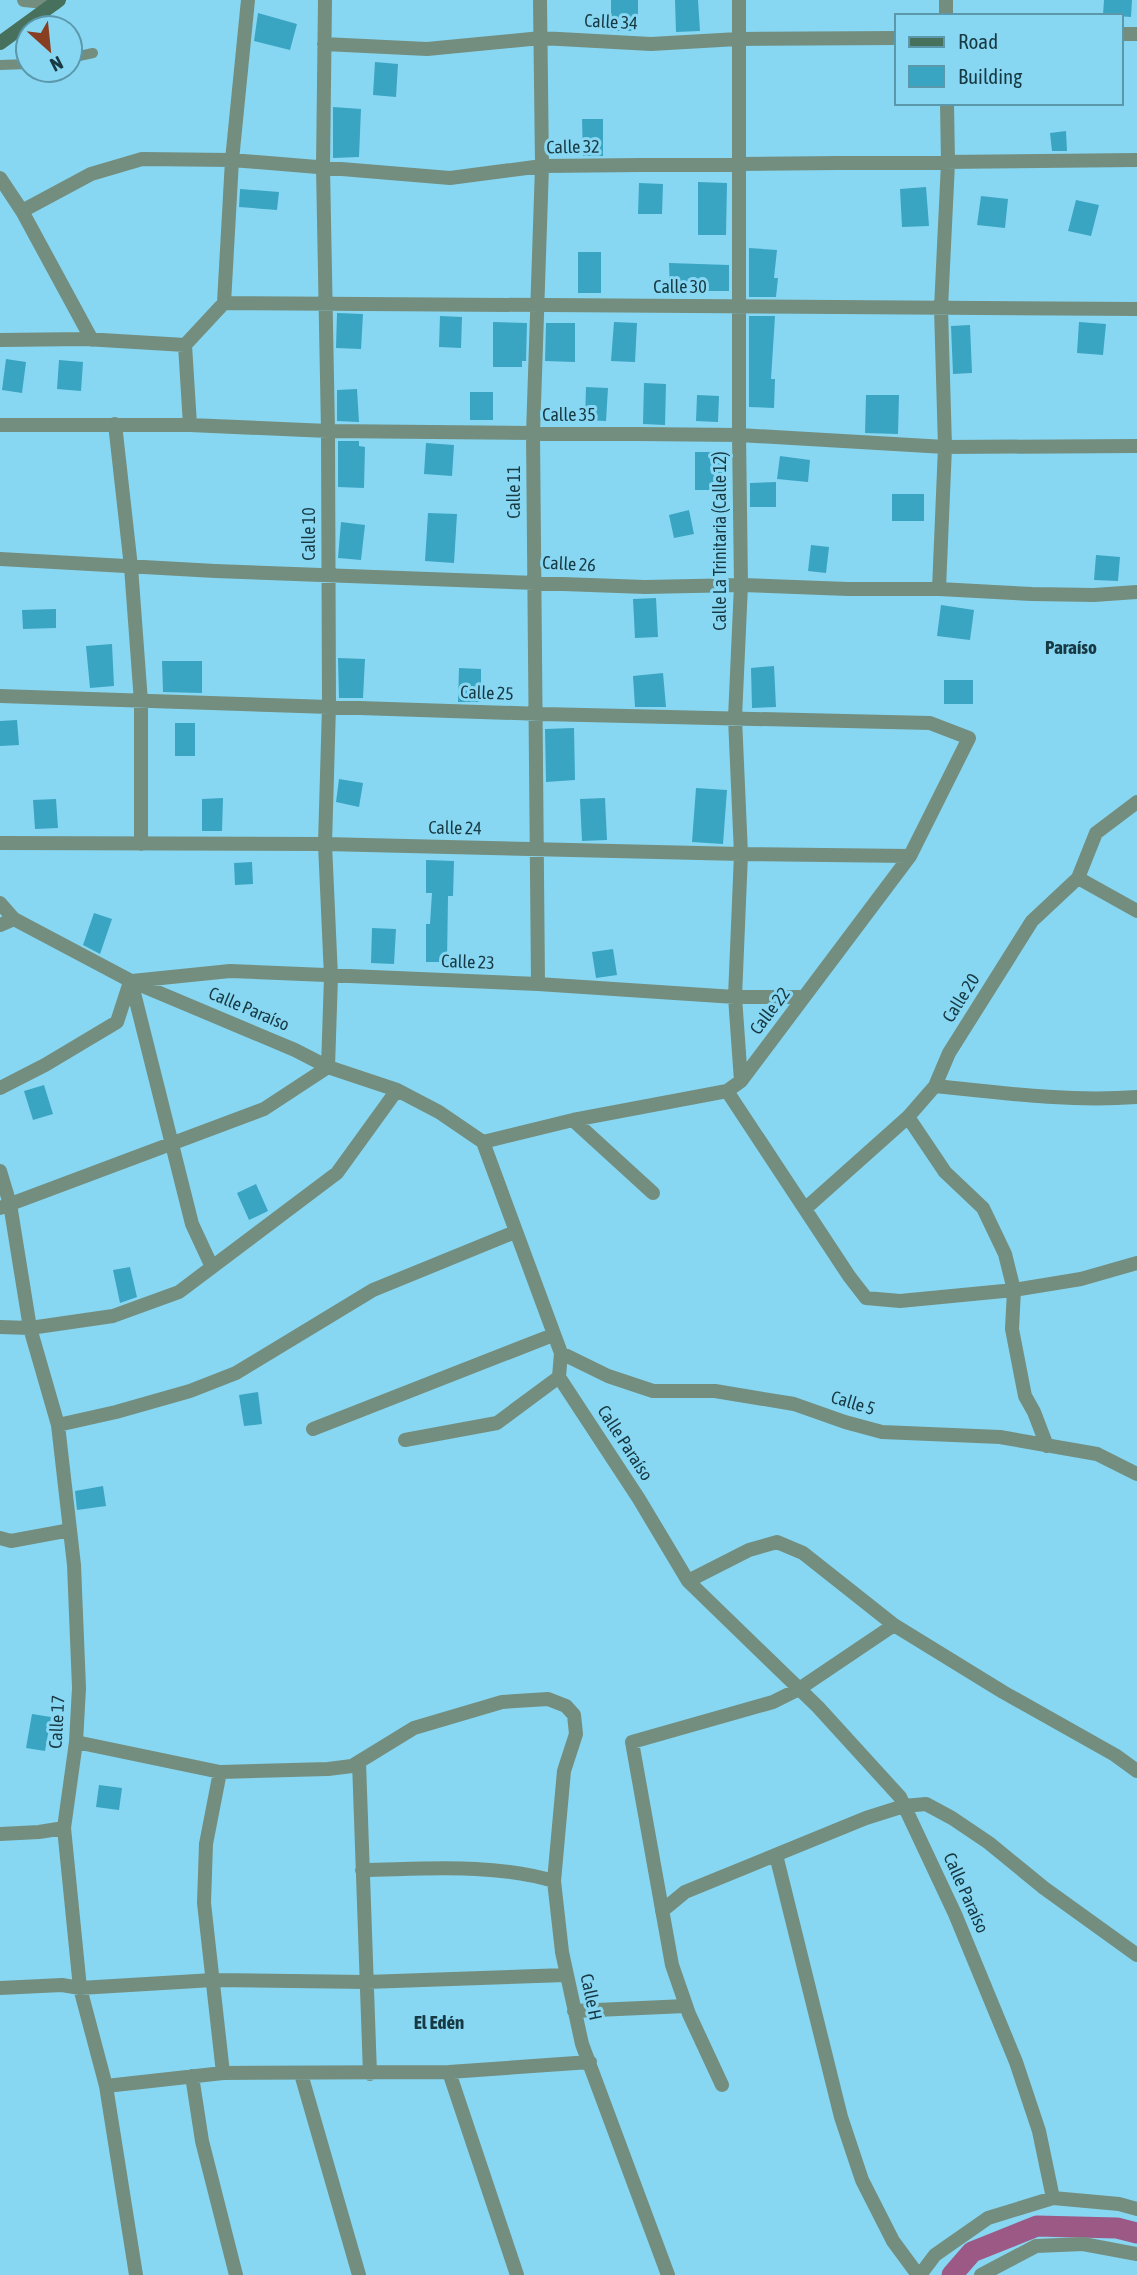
<svg xmlns="http://www.w3.org/2000/svg" width="1137" height="2275" font-family="'Asap Condensed',sans-serif">
<style>
.lines{fill:none;stroke-linecap:round;stroke-linejoin:round}
.canal{stroke:#9c5985;stroke-width:21}
.building{fill:#3aa4c3}
.lane{stroke:#738e7f;stroke-width:10}
.street{stroke:#738e7f;stroke-width:14}
.secondary{stroke:#47715c;stroke-width:14}
.labels{text-anchor:middle;stroke-width:6;stroke-linejoin:round;paint-order:stroke}
.street-label{font-size:18px;fill:#173943;stroke:#88d7f2}
.neighbourhood-label{font-size:19px;font-weight:bold;fill:#173943;stroke:#88d7f2}
</style>
<rect width="100%" height="100%" fill="#88d7f2"/>
<g class="lines">
<path class="canal" d="M952,2275L972,2252L1037,2226L1117,2228L1137,2233"/>
</g>
<path class="building" d="M611,0H638V31H611Z
M675,0H698L700,31L676,32Z
M1104,0H1132L1131,17L1103,15Z
M258,13L297,24L290,50L254,41Z
M375,62L398,64L396,97L373,95Z
M333,107L361,109L359,157L333,158Z
M582,119H603V156H583Z
M1066,131L1067,151H1052L1050,133Z
M698,182L727,183L726,235H698Z
M639,183L663,184L662,214H638Z
M926,187L929,226L902,227L900,189Z
M240,189L279,192L277,210L239,207Z
M981,196L1008,199L1005,228L977,225Z
M1076,200L1099,205L1091,236L1068,231Z
M749,248L777,250L774,278H778L776,297H749Z
M578,252H601V293H578Z
M669,263L729,265V291H670Z
M337,313L363,314L361,349L336,348Z
M440,316L462,317L461,348L439,347Z
M749,316H775L771,379H775L774,408L749,407Z
M493,322L527,323L526,361H522V367H493Z
M614,322L637,323L635,362L611,361Z
M1079,322L1106,324L1103,355L1077,353Z
M546,323H575V362L545,361Z
M970,325L972,373L953,374L951,326Z
M6,359L26,362L22,393L2,390Z
M59,360L83,362L81,391L57,389Z
M644,383L666,384L665,425L643,424Z
M586,387L608,388L606,421L585,420Z
M357,389L359,422L337,421V390Z
M470,392H493V420H470Z
M697,395L719,396L718,422L696,421Z
M866,395H899L898,434L865,433Z
M338,441H359V446L365,447L364,488L338,487Z
M426,443L454,445L452,476L424,474Z
M695,452H726L725,490H695Z
M780,456L810,460L808,482L777,479Z
M776,482V507H750V483Z
M892,494H924V521H892Z
M689,510L694,534L674,538L669,515Z
M428,513L457,514L454,563L425,561Z
M341,522L365,525L361,560L338,558Z
M811,545L829,547L826,573L808,571Z
M1096,555L1120,557L1118,581L1094,580Z
M656,598L658,637L635,638L633,599Z
M941,605L974,610L970,640L937,636Z
M56,609V628L23,629L22,610Z
M112,644L114,686L90,688L86,646Z
M338,658L365,659L363,698H339Z
M162,661H202V693L163,692Z
M774,666L776,707L752,708L751,668Z
M459,668L481,669V702H458Z
M663,673L666,707H635L633,676Z
M944,680H973V704H944Z
M17,720L19,745L0,746V721Z
M175,723H195V756H175Z
M574,728L575,780L546,782L545,729Z
M339,779L363,783L359,807L336,802Z
M696,788L727,790L723,844L692,842Z
M223,798L222,831H202V799Z
M605,798L607,840L582,841L580,799Z
M56,799L58,828L35,829L33,800Z
M426,860L454,861L453,896H448L447,962H426V924H430L432,893H426Z
M252,862L253,884L235,885L234,863Z
M94,913L112,919L100,954L83,945Z
M372,928L396,929L394,964L371,963Z
M613,949L617,975L596,978L592,952Z
M44,1085L53,1114L33,1120L24,1091Z
M256,1184L268,1211L249,1220L237,1193Z
M130,1267L137,1297L120,1303L113,1270Z
M258,1392L262,1424L244,1426L239,1395Z
M103,1486L106,1506L77,1510L75,1491Z
M32,1714L51,1717L45,1751L26,1748Z
M99,1785L122,1788L119,1810L96,1807Z"/>
<g class="lines">
<path class="lane" d="M70,58L93,53
M0,65L28,64"/>
<path class="street" d="M24,0L55,3
M739,0V435L741,585L735,718L741,854L735,997L741,1081
M946,0V16
M1121,34H1137
M324,44L427,49L541,38L651,44L738,39L897,38
M0,178L22,211L92,340
M22,211L91,174L142,159L232,160L450,178L542,166L1137,160
M224,303L1137,309
M0,340L85,339L185,345
M115,424L131,567L141,702V844
M0,425H190L328,431L739,435L945,447L1137,446
M190,425L185,345L224,303L232,160L248,0
M0,559L215,571L645,587L741,585L848,589H939L1032,594L1094,595L1137,592
M939,589L945,447L941,308L948,163L947,103
M0,696L542,714L930,723L969,738L910,856L741,1081L727,1091L573,1120L483,1142
M0,843L325,844L741,854L910,856
M1078,878L1137,911
M0,903L14,919L131,981L295,1050L328,1067L397,1090L439,1112L483,1142L561,1353L559,1377L639,1499L688,1581L818,1707L900,1797L955,1914L1016,2062L1039,2131L1053,2198
M0,925L14,919
M131,981L192,1224L212,1267
M132,981L230,971L538,984L735,997H804
M538,984L533,434L542,166L540,0
M935,1086C1002,1093 1070,1102 1137,1097
M0,1088L45,1065L117,1022L130,982
M727,1091L849,1276L866,1298L900,1301L1014,1290L1081,1279L1137,1263
M908,1117L945,1172L983,1208L1005,1254L1014,1290L1012,1329L1025,1396L1034,1412L1047,1446
M573,1120L653,1193
M0,1171L10,1204L30,1328L58,1425L74,1565L79,1688L76,1742L64,1828L80,1988L106,2086L136,2275
M0,1208L264,1109L328,1067L331,977L325,844L329,706L328,431L323,167L325,0
M806,1208L908,1117L935,1086L949,1053L1032,921L1078,878L1096,833L1137,802
M0,1327L30,1328L113,1316L179,1292L337,1173L397,1090
M561,1353L608,1376L653,1391H715L794,1404L845,1422L882,1432L1000,1437L1097,1454L1137,1474
M58,1425L116,1412L190,1391L236,1373L373,1290L515,1232
M313,1429L553,1335
M405,1440L497,1423L559,1377
M0,1538L11,1541L70,1530
M688,1581L749,1550L777,1542L803,1553L894,1625L1003,1692L1115,1755L1137,1771
M76,1742L220,1772L328,1769L352,1766L414,1728L502,1702L548,1699L566,1706L574,1715L576,1734L564,1771L554,1881L562,1952L582,2044L668,2275
M359,1762L370,2074
M220,1772L206,1844L204,1903L223,2073
M0,1834L39,1832L64,1828
M776,1855L841,2117L862,2180L893,2241L918,2275
M362,1870C427,1869 492,1863 554,1881
M662,1911L685,1892L866,1818L904,1806L926,1804L952,1818L989,1843L1044,1888L1137,1955
M0,1988L62,1985L80,1988L213,1980L366,1982L566,1975
M574,2011L686,2006
M449,2072L517,2275
M301,2074L359,2275
M192,2076L202,2141L236,2275
M722,2085L689,2014L672,1965L632,1742L773,1702L799,1689L894,1625
M106,2086L223,2073L449,2072L590,2062
M920,2275L935,2255L988,2218L1053,2198L1119,2204L1137,2209
M981,2275L1036,2246L1083,2244L1137,2254"/>
<path class="secondary" d="M0,43L59,0"/>
</g>
<g class="labels">
<g class="street-label">
<text transform="translate(611 22) rotate(3)" y="6">Calle 34</text>
<text transform="translate(573 147) rotate(-1)" y="6">Calle 32</text>
<text x="680" y="293">Calle 30</text>
<text x="569" y="421">Calle 35</text>
<text transform="translate(514 492) rotate(-90)" y="6">Calle 11</text>
<text transform="translate(309 534) rotate(-90)" y="6">Calle 10</text>
<text transform="translate(720 541) rotate(-90)" y="6">Calle La Trinitaria (Calle 12)</text>
<text transform="translate(569 564) rotate(3)" y="6">Calle 26</text>
<text transform="translate(487 693) rotate(2)" y="6">Calle 25</text>
<text transform="translate(455 828) rotate(1)" y="6">Calle 24</text>
<text transform="translate(468 962) rotate(2)" y="6">Calle 23</text>
<text transform="translate(961 998) rotate(-58)" y="6">Calle 20</text>
<text transform="translate(249 1009) rotate(23)" y="6">Calle Paraíso</text>
<text transform="translate(770 1011) rotate(-53)" y="6">Calle 22</text>
<text transform="translate(853 1403) rotate(17)" y="6">Calle 5</text>
<text transform="translate(625 1443) rotate(57)" y="6">Calle Paraíso</text>
<text transform="translate(57 1722) rotate(-87)" y="6">Calle 17</text>
<text transform="translate(966 1893) rotate(66)" y="6">Calle Paraíso</text>
<text transform="translate(591 1997) rotate(78)" y="6">Calle H</text>
</g>
<g class="neighbourhood-label">
<text x="1071" y="654">Paraíso</text>
<text x="439" y="2029">El Edén</text>
</g>
</g>
<rect x="895" y="14" width="228" height="91" fill="#88d7f2" stroke="#5b98ac" stroke-width="2"/>
<rect x="909" y="37" width="35" height="10" fill="#47715c" stroke="#5b98ac" stroke-width="2"/>
<text x="958" y="49" font-size="21" fill="#173943">Road</text>
<rect x="909" y="66" width="35" height="21" fill="#3aa4c3" stroke="#5b98ac" stroke-width="2"/>
<text x="958" y="84" font-size="21" fill="#173943">Building</text>
<g transform="translate(49 49) rotate(153)"><circle r="33" fill="#88d7f2" stroke="#5b98ac" stroke-width="2"/>
<path d="M0-5L12 26L0 18L-12 26Z" fill="#873e21"/>
<text y="-10" font-size="19" font-weight="bold" text-anchor="middle" fill="#173943">N</text>
</g>
</svg>
